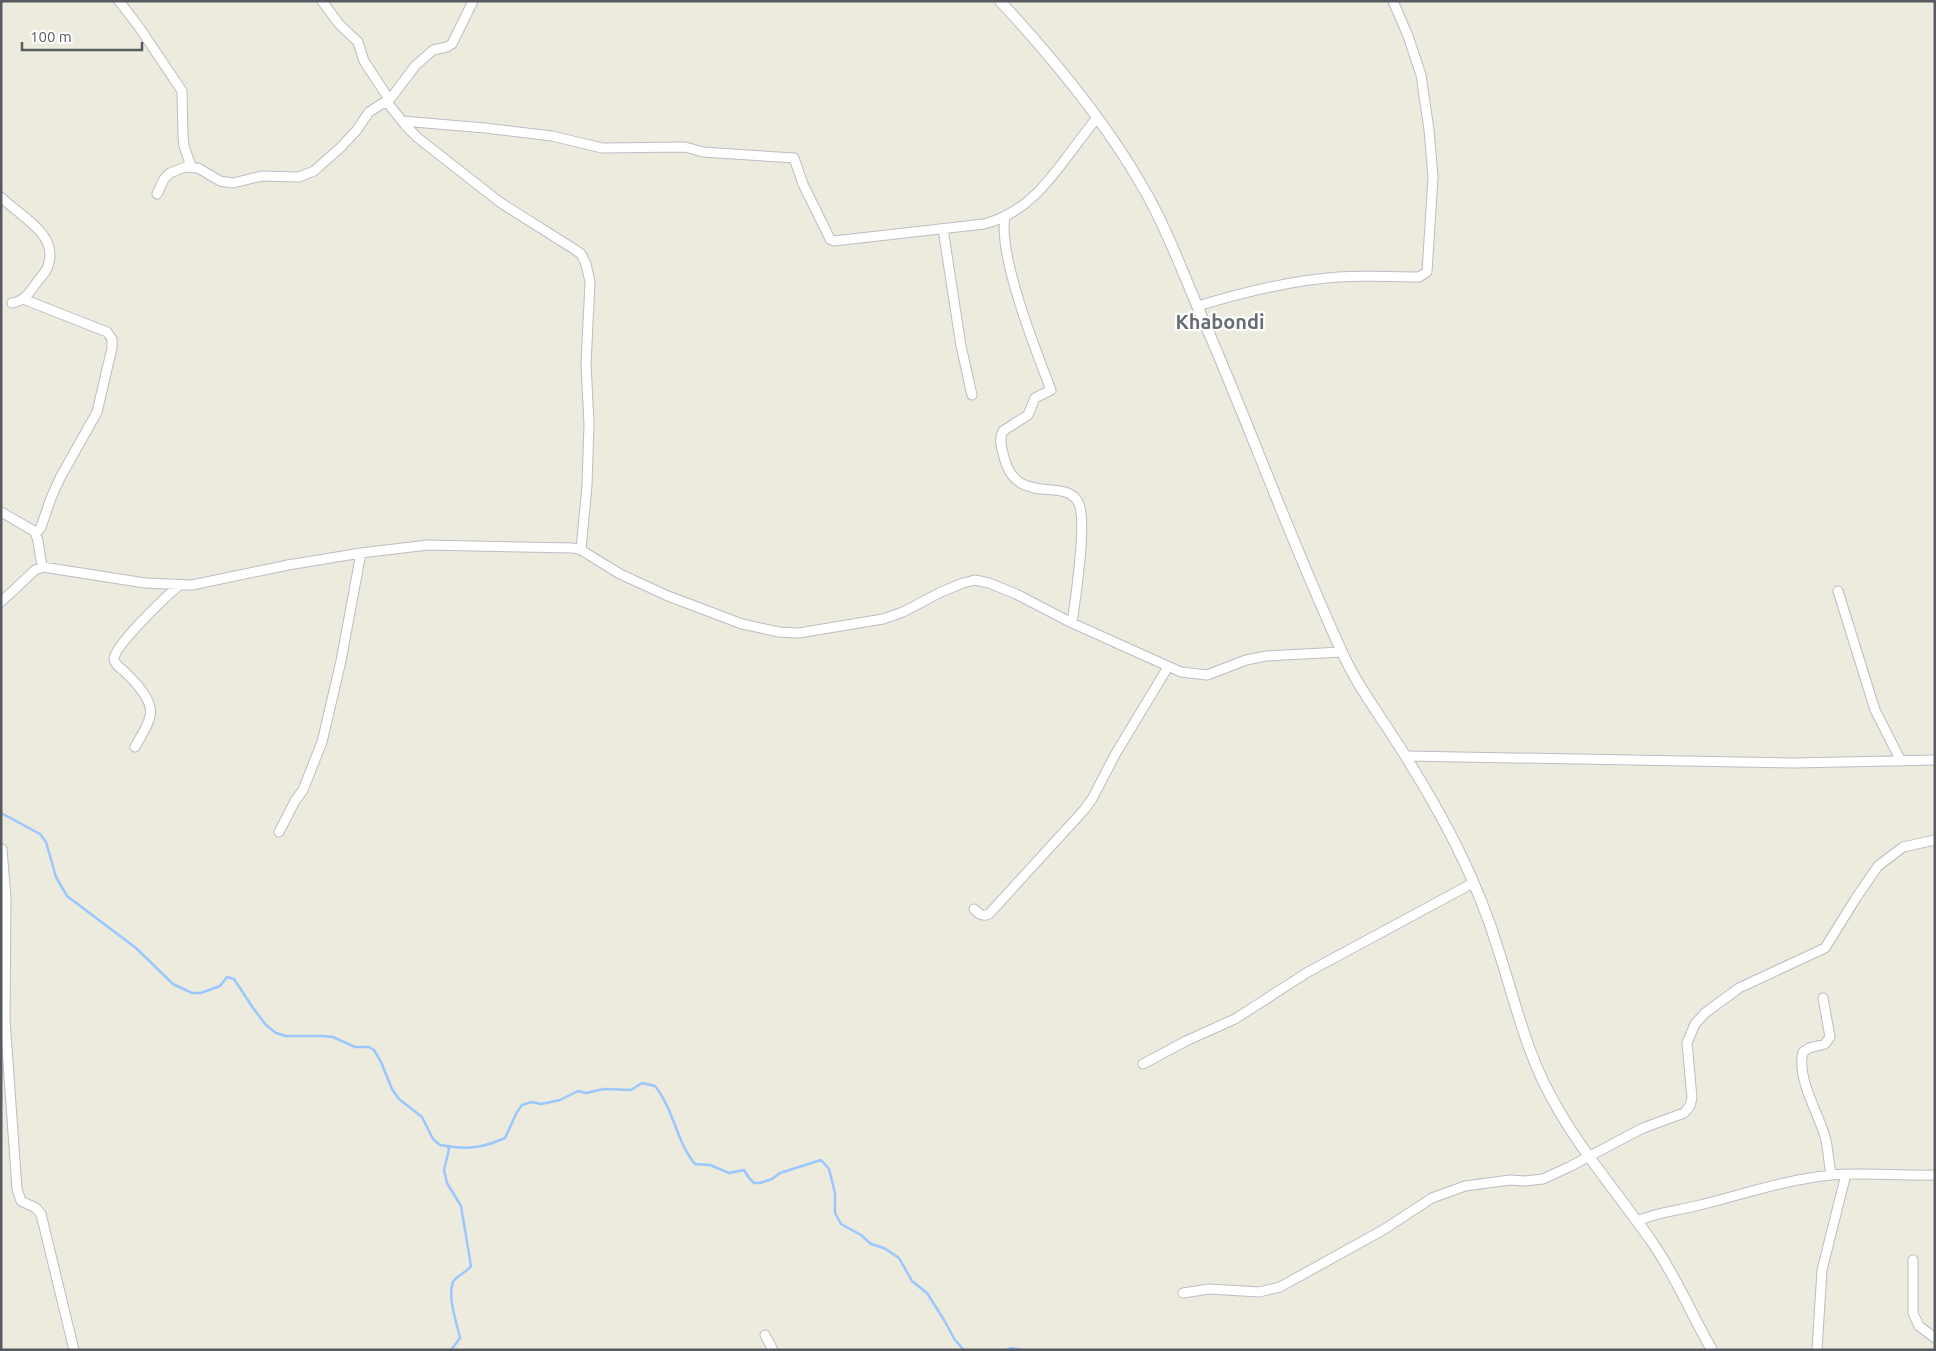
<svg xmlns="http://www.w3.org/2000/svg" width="1936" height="1351" font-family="Ubuntu,sans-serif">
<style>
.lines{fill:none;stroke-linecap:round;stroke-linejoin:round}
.stream{stroke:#9bc7ff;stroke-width:2.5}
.minor-casing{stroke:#bcbdc4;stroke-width:11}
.tertiary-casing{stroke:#bcbdc4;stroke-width:12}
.minor{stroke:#fff;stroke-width:9}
.tertiary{stroke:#fff;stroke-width:10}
.labels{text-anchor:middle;stroke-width:4.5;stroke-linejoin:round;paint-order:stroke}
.quarter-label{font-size:20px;font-weight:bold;fill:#686c73;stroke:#fff}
</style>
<rect width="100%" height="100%" fill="#ecebde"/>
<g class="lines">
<path class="stream" d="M1,813L40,834L46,842L56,877L67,896L136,948L173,984L192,993H201L220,986L227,977L234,979L253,1008L266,1025L276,1033L286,1036H324L333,1037L355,1047H369L374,1050L381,1062L392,1089L399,1099L422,1117L433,1139L440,1145L447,1146L449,1149L444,1170L447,1183L461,1206L471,1266C466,1273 457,1275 453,1282C447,1296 457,1324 460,1338L451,1350
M447,1146C468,1150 485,1147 505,1138L517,1112L522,1105L532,1102L541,1104L560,1100L578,1091L586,1093L604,1089L631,1090L642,1083L655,1086C674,1110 677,1143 695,1164L710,1165L729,1173L744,1170L749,1178L754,1183H760L772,1179L780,1173L821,1160L829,1169L835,1193V1213L841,1224L861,1235L871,1244L884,1248L899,1258L912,1281L927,1293L944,1320L955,1340L964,1350
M1006,1350L1011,1348L1023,1350"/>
<g class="minor-casing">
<path id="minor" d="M119,1L139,27L182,91L183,136L184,146L191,166
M322,1L339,24L358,42L364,61L389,99
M386,101L406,126L418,138L501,203L574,249L581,254L586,264L590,282L586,364L589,424L587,485L581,550
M402,121L485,128L552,136L602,148L685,147L703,152L794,158L803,184L830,239L834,241L984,224C1039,210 1062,159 1097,118
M157,194L164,179L170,173L185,167L198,168L220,181L233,183L262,176L299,177L314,171L341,147L356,131L369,112L391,98L415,66L433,50L447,47L452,44L473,1
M1,197C17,214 57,233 49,262C48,270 42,276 37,282C30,292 25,301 12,303
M1005,217C998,256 1036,351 1051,390L1035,398L1028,415L1003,431C999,438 1001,446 1003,453C1014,509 1064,476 1078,502C1088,519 1075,601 1072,623
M943,229L961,346L972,395
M23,299L107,332L112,339V348L97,412L60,478L51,498L41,527L36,534
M1198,306C1241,293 1293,280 1338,277C1365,275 1392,277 1419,277L1427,272L1433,177L1429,130L1421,75L1408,36L1393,1
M1,512L34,531C41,541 38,555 43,567
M1838,591L1875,710L1901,761
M1,602L35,570L43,567L145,583L192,585L288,565L361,553L428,545L573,548L581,550L620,574L668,596L742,624L779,632L799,633L883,619L903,612L941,592L963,583L975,580L989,583L1016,594L1072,623L1181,672L1207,675L1246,660L1266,656L1342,652
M135,747C140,737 148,727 150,716C154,700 134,681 124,671C120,668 115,665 114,659C114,646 167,595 180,585
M1406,756L1795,763L1935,760
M279,832L295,801L303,790L322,742L341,661L361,553
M2,849L6,898L5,1020L17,1189L21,1201L36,1208L41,1214L74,1350
M974,909C979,914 982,917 989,914L1084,810L1092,799L1116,753L1168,667
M1823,998L1830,1037L1825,1044L1809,1048L1803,1052C1796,1079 1819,1113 1826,1140C1828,1151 1829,1163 1831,1175
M1143,1064L1186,1041L1235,1019L1308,972L1473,883
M1637,1221C1658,1212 1675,1211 1696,1206C1742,1195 1783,1180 1831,1175C1866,1172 1900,1176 1935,1175
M1913,1260V1313L1919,1326L1935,1338
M1183,1293L1209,1289L1259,1292L1280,1287L1383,1230L1432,1198L1465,1186L1510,1180L1525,1181L1543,1179L1569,1167L1643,1128L1684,1113L1690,1106L1692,1098L1687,1043L1695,1024L1705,1013L1739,988L1825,948L1856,898L1878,866L1903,847L1935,840
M765,1335L773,1350
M1817,1350L1822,1270L1846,1174"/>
</g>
<g class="tertiary-casing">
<path id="tertiary" d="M1000,1C1052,57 1108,125 1145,191C1167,229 1182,271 1199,310C1249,423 1290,540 1342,652C1359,690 1385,722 1406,757C1424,786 1441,815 1456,845C1473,879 1488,915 1499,952C1513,995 1524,1042 1544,1083C1572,1141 1615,1189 1652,1242C1676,1276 1691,1314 1712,1350"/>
</g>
<use href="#minor" class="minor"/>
<use href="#tertiary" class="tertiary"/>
</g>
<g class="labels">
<g class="quarter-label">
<text x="1220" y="329">Khabondi</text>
</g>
</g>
<rect width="1936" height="1351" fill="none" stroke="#585a61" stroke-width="5"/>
<path d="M22 42v8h120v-8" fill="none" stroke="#585a61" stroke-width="2.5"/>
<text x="30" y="42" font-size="15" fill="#585a61" stroke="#ffffff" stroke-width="4" paint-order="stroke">100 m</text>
</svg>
